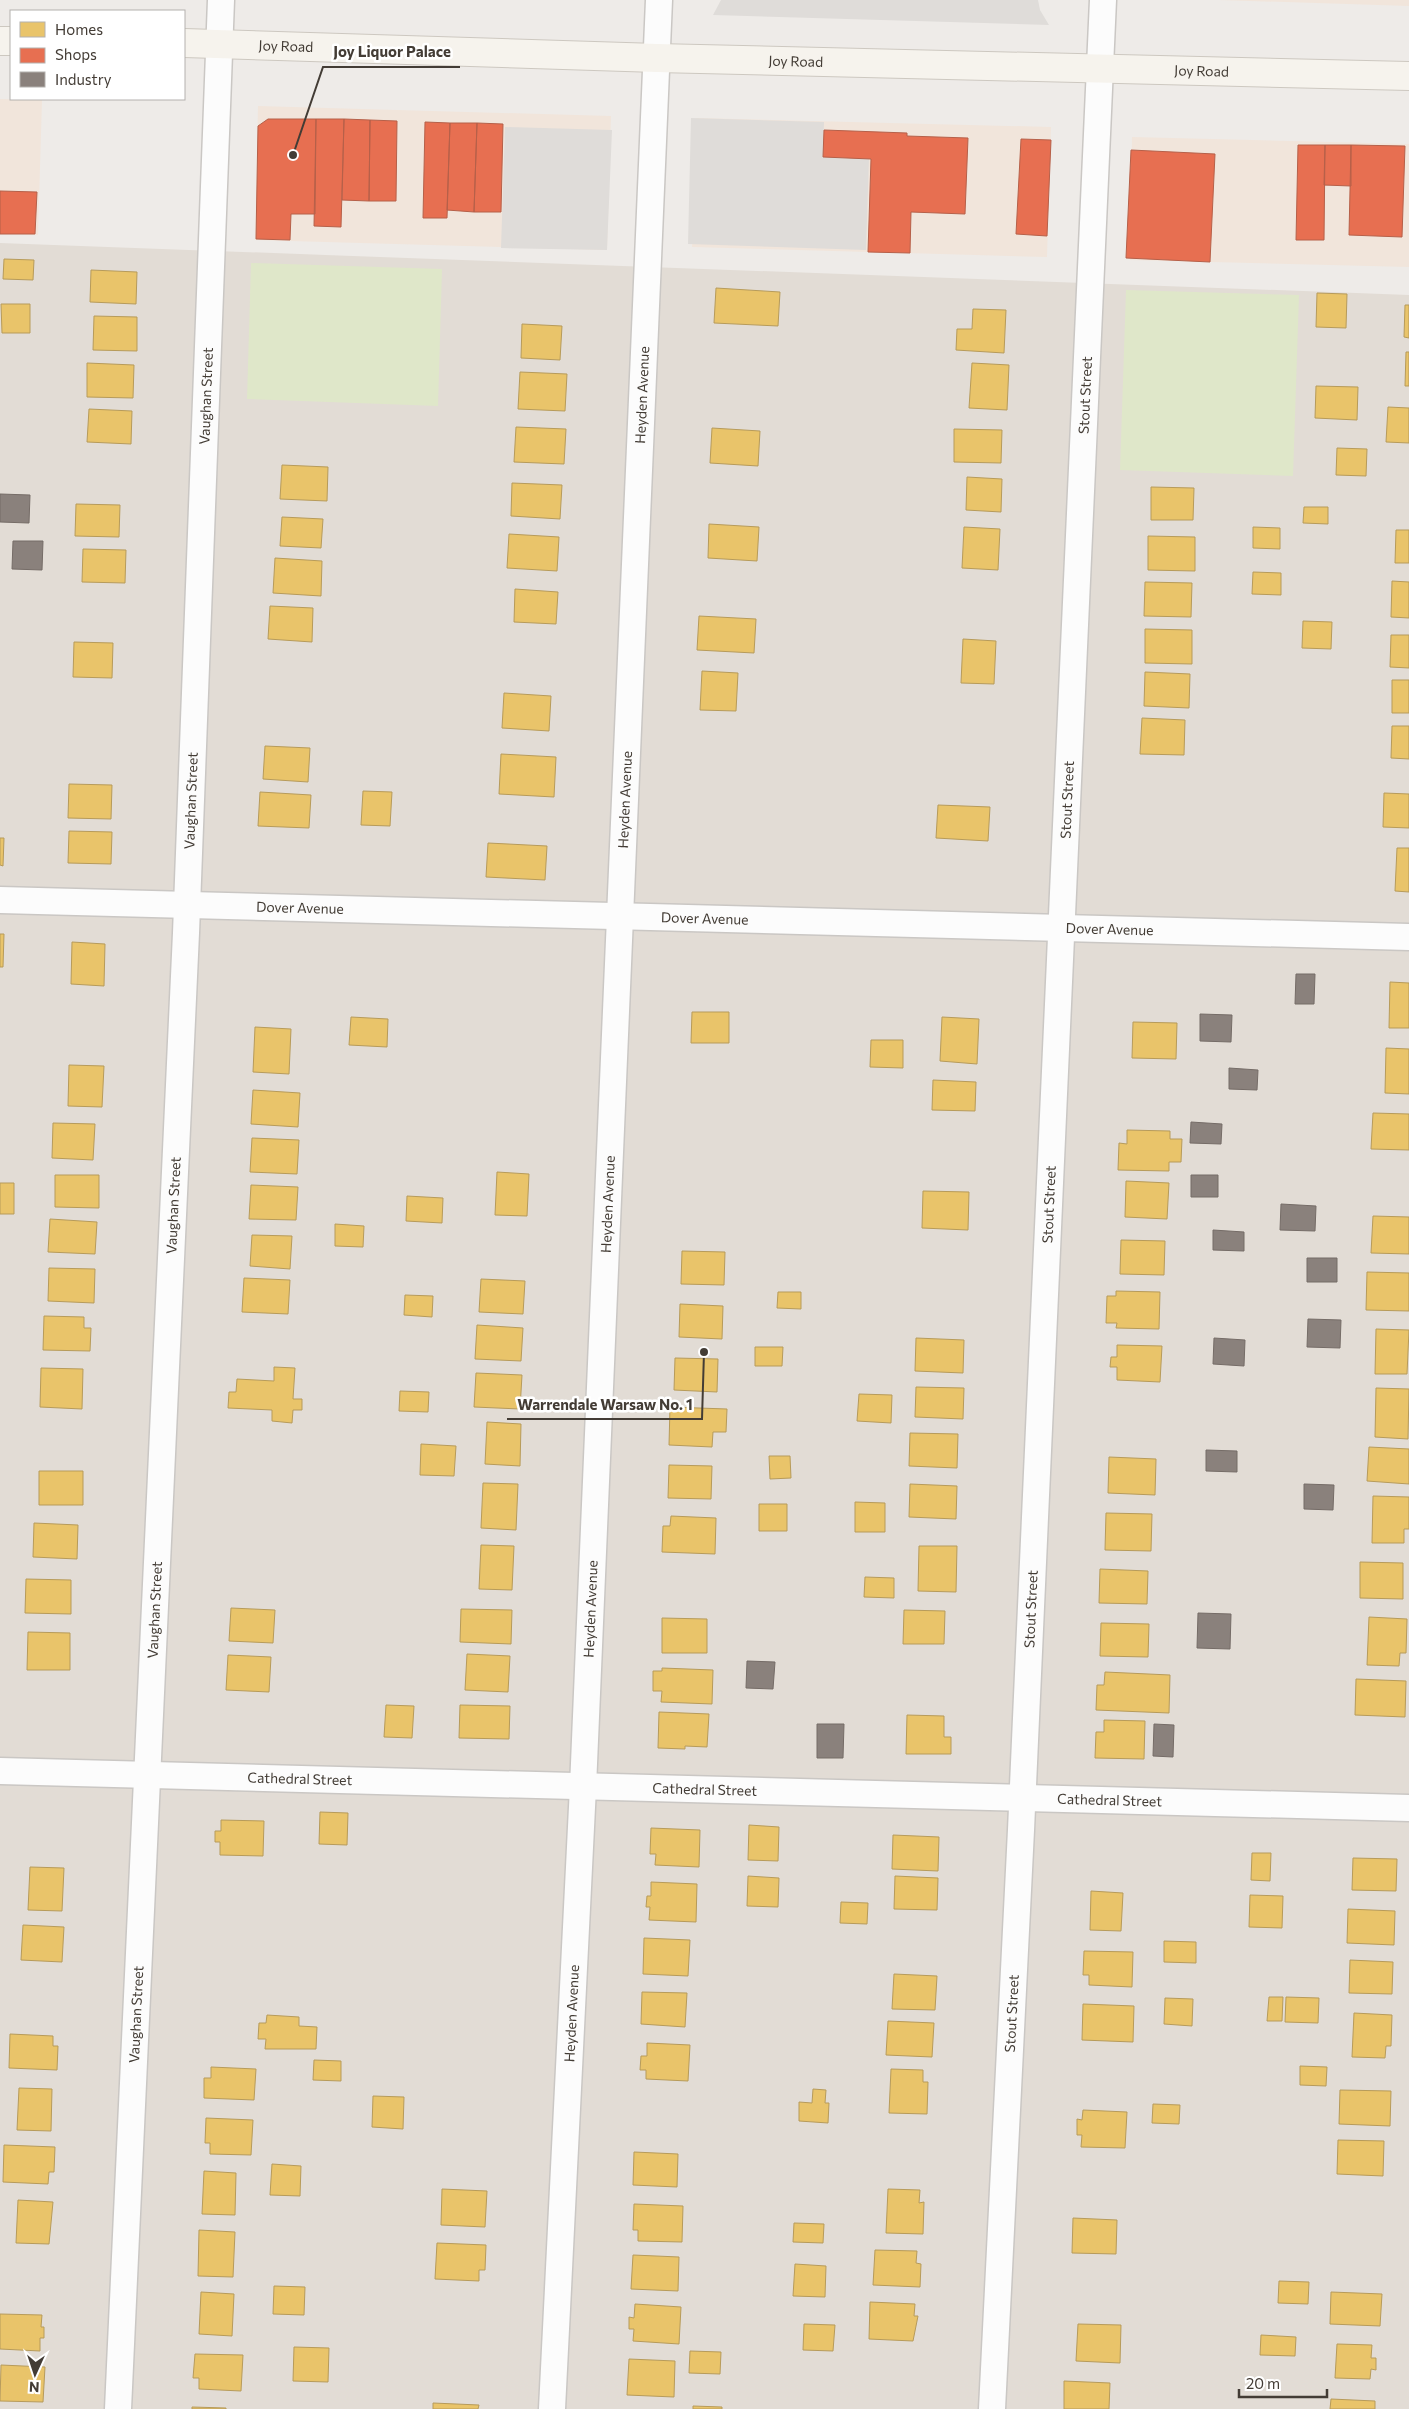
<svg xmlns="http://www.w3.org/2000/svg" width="1409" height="2409" font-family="Commissioner,sans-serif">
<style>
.residential{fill:#e2dcd5}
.commercial{fill:#f1e5db}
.green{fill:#dfe7c9}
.parking{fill:#dfdcd9}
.homes{fill:#e9c46a;stroke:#b79b5a}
.shops{fill:#e76f51;stroke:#b66049}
.industry{fill:#8a817c;stroke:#756c67}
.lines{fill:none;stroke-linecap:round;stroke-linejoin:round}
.minor-casing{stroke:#cac7c4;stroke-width:29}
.secondary-casing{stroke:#cdc8c0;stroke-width:30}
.minor{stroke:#fcfcfc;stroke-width:26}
.secondary{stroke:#f6f3ed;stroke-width:28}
.labels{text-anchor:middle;stroke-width:5;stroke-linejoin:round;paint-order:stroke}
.street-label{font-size:14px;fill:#433c35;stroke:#fff}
.leader{fill:none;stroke:#433c35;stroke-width:2}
.callout-dot{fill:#433c35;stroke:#fff;stroke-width:2}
.callout-label{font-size:15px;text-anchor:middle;font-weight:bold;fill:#433c35;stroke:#fff;stroke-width:5;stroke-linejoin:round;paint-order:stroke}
</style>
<rect width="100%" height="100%" fill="#eeebe8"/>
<path class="residential" d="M0,243L1409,295V2409H0Z"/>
<path class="commercial" d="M1219,0H1409V6Z
M0,99L42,100L38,235L0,233Z
M258,106L611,116L607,250L255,240Z
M696,118L1051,127L1047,257L692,247Z
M1132,137L1409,144V267L1130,260Z"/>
<path class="green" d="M251,263L442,269L438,406L247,399Z
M1126,290L1299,295L1293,476L1120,470Z"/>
<path class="parking" d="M721,0H1038L1040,10L1049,25L713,15Z
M691,118L824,122L823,157L869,158L866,250L688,244Z
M505,127L612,130L607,250L501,248Z"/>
<path class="homes" d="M4,259L34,260L33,280L3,279Z
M91,270L137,272L136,304L90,302Z
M716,288L780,292L778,326L714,323Z
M1317,293L1347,294L1346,328L1316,327Z
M1,304H30V333H2Z
M1405,305H1409V338L1404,337Z
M973,309L1006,310L1004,353L956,350L957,329H972Z
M94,316L137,317V351L93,350Z
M522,324L562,326L560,360L521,358Z
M1406,352H1409V386H1405Z
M87,363L134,365L133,398L87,397Z
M972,363L1009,365L1007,410L969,408Z
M520,372L567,374L565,411L518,409Z
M1316,386L1358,387L1357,420L1315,418Z
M1388,407L1409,408V443L1386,442Z
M89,409L132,411L131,444L87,442Z
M516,427L566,429L564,464L514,462Z
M712,428L760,431L758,466L710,463Z
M954,429L1002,430L1001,463L954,462Z
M1337,448L1367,449L1366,476L1336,475Z
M282,465L328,467L327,501L280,499Z
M967,477L1002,479L1001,512L966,510Z
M512,483L562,485L560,519L511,516Z
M1151,487L1194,488L1193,520H1151Z
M76,504L120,505L119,537L75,536Z
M1304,507H1328V524L1303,523Z
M282,517L323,519L321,548L280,546Z
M709,524L759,527L757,561L708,558Z
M964,527L1000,529L998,570L962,568Z
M1253,527L1280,528V549L1253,548Z
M1396,530H1409V563H1395Z
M509,534L559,537L557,571L507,568Z
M1148,536L1195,537V571L1148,570Z
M83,549L126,550L125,583L82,582Z
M275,558L322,561L321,596L273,593Z
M1253,572L1281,573V595L1252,594Z
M1392,581L1409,582V618L1391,617Z
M1145,582L1192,583L1191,617L1144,616Z
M515,589L558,592L556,624L514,622Z
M270,606L313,608L312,642L268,639Z
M699,616L756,619L754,653L697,650Z
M1303,621L1332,622L1331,649L1302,648Z
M1145,629L1192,630V664L1145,663Z
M1391,635H1409V668L1390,667Z
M963,639L996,641L994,684L961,683Z
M74,642L113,643L112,678L73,677Z
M702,671L738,673L736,711L700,710Z
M1145,672L1190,674L1189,708L1144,706Z
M1392,680H1409V713H1392Z
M504,693L551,696L549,731L502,728Z
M1142,718L1185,720L1184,755L1140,754Z
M1392,726H1409V759L1391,758Z
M265,746L310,748L308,782L263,779Z
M501,754L556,757L554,797L499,794Z
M69,784L112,785L111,819L68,818Z
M363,791L392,792L390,826L361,825Z
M260,792L311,795L309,828L258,826Z
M1384,793L1409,794V828L1383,827Z
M938,805L990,807L988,841L936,838Z
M69,831L112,832L111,864L68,863Z
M0,838H4L3,866L0,865Z
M488,843L547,846L545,880L486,877Z
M1397,848H1409V892L1395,891Z
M0,934H4L3,967H0Z
M72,942L105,944L104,986L71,984Z
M1390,982L1409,983V1028H1389Z
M692,1012H729V1043H691Z
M351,1017L388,1019L387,1047L349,1045Z
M942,1017L979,1019L977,1064L940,1061Z
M1133,1022L1177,1023L1176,1059L1132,1058Z
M255,1027L291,1029L289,1074L253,1072Z
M871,1040H903V1068L870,1067Z
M1386,1048L1409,1049V1094L1385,1093Z
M69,1065L104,1066L102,1107L68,1106Z
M933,1080L976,1082L975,1111L932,1110Z
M253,1090L300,1093L298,1127L251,1124Z
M1373,1113L1409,1114V1150L1371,1149Z
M53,1123L95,1124L93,1160L52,1158Z
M1127,1130L1170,1131V1139H1182L1181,1162H1169V1171L1118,1170L1119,1143L1127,1144Z
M252,1138L299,1140L297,1174L250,1172Z
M497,1172L529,1174L527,1216L495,1215Z
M55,1175H99V1208L55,1207Z
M1126,1181L1169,1183L1167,1219L1125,1217Z
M0,1183H14V1214H0Z
M251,1185L298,1187L296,1220L249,1219Z
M923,1191L969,1192L968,1230L922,1228Z
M407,1196L443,1198L442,1223L406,1221Z
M1373,1216L1409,1217V1254L1371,1253Z
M50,1219L97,1222L95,1254L48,1252Z
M335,1224L364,1226L363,1247L335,1246Z
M252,1235L292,1236L290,1269L250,1266Z
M1121,1240L1165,1241L1164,1275L1120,1274Z
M682,1251L725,1252L724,1285L681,1284Z
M49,1268L95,1269L94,1303L48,1301Z
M1367,1272L1409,1273V1311L1366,1310Z
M244,1278L290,1280L288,1314L242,1312Z
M481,1279L525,1281L523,1314L479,1312Z
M1116,1291L1160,1292L1159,1329L1116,1328L1117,1323H1106L1107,1296H1116Z
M778,1292H801V1309L777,1308Z
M405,1295L433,1296L432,1317L404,1315Z
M680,1304L723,1306L722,1339L679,1337Z
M44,1316L84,1317V1328H91L90,1351L43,1350Z
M477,1325L523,1328L521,1361L475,1359Z
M1376,1329L1409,1330L1407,1374H1375Z
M916,1338L964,1340L963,1373L915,1371Z
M1117,1345L1162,1346L1160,1382L1117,1380V1367H1110L1111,1357H1117Z
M755,1347H783L782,1366H755Z
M675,1358L718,1359L717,1392L674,1390Z
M274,1367L295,1368L293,1399H302V1410H293L292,1423L272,1421V1410L228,1408L229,1392H236L237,1379L274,1381Z
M41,1368L83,1369L82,1409L40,1407Z
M476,1373L522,1375L520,1409L474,1407Z
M916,1387L964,1388L963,1419L915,1417Z
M1376,1388L1409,1389L1408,1439L1375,1437Z
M400,1391L429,1392L428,1412L399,1411Z
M859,1394L892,1395L891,1423L857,1421Z
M670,1407L727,1409L726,1432H713L712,1447L669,1445Z
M487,1422L521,1424L520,1466L485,1464Z
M910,1433L958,1434L957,1468L909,1466Z
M421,1444L456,1446L454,1476L420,1475Z
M1369,1447L1409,1449V1484L1367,1481Z
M769,1456H790L791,1478L770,1479Z
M1109,1457L1156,1459L1155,1495L1108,1493Z
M669,1465L712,1466L711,1499L668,1498Z
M39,1471H83V1505H39Z
M483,1483L518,1484L516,1530L481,1528Z
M910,1484L957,1486L956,1519L909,1517Z
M1373,1496L1409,1497V1529H1404V1543H1372Z
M855,1502L885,1503V1532H855Z
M759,1504H787V1531H759Z
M1106,1513L1152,1514L1151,1551L1105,1550Z
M671,1516L716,1518L715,1554L662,1552L663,1526H670Z
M34,1523L78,1525L77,1559L33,1557Z
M481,1545L514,1546L512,1590L479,1589Z
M919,1546H957L956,1592L918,1591Z
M1360,1562L1403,1563V1599L1360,1598Z
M1100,1569L1148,1571L1147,1604L1099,1603Z
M865,1577L894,1578V1598L864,1597Z
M26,1579L71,1580V1614L25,1613Z
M231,1608L275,1610L273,1643L229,1641Z
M461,1609L512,1610L511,1644L460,1642Z
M904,1610L945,1611L944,1644H903Z
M1369,1617L1407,1619L1406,1653H1400L1399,1666L1367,1665Z
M662,1618L707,1619V1653H662Z
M1101,1623L1149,1624L1148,1657L1100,1656Z
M28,1632L70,1633V1670H27Z
M467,1654L510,1656L508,1692L465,1690Z
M228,1655L271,1657L269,1692L226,1690Z
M662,1668L713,1670L712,1704L661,1702L662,1691H653V1671H662Z
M1105,1672L1170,1675L1169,1713L1096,1710L1097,1685H1104Z
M1356,1679L1406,1681L1405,1717L1355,1715Z
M386,1705L414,1706L412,1738L384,1737Z
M460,1705L510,1706L509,1739L459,1738Z
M659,1712L709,1714L707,1747L685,1746V1749L658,1748Z
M907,1715L944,1716V1737H951V1754H906Z
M1104,1720L1145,1721L1144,1759L1095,1758L1096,1732H1104Z
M320,1812L348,1813L347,1845L319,1844Z
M221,1820L264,1821L263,1856L220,1855V1842H215V1831H221Z
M749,1825L779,1827L778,1861L748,1860Z
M651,1828L700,1830L699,1867L655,1865L656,1854H650Z
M893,1835L939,1837L938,1871L892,1869Z
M1252,1853H1271L1270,1881L1251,1880Z
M1353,1858L1397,1859L1396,1891L1352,1890Z
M30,1867L64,1868L62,1911L28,1910Z
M748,1876L779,1878L778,1907L747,1906Z
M895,1876L938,1878L937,1910L894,1909Z
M651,1882L697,1884L696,1922L649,1920L650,1907H646L647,1896H651Z
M1091,1891L1123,1893L1121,1931L1090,1930Z
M1250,1895L1283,1896L1282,1928L1249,1927Z
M841,1902L868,1903L867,1924L840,1923Z
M1348,1909L1395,1911L1394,1945L1347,1943Z
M23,1925L64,1927L62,1962L21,1960Z
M644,1938L690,1940L688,1976L643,1974Z
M1164,1941L1196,1942V1963L1164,1962Z
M1084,1951L1133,1952L1132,1987L1089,1985V1975H1083Z
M1350,1960L1393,1962L1392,1994L1349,1993Z
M894,1974L937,1976L935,2010L892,2009Z
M642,1992L687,1993L685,2027L641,2024Z
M1269,1997H1283L1282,2021H1267Z
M1286,1997L1319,1998L1318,2023L1285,2022Z
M1165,1998L1193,1999L1192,2026L1164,2024Z
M1083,2004L1134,2006L1133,2042L1082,2040Z
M1354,2013L1392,2015L1391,2046H1386L1385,2058L1352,2057Z
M267,2015L299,2017V2026L317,2027L316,2049H265L266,2039H258L259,2023H266Z
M888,2021L934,2023L932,2057L886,2055Z
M10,2034L53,2036V2046H58L57,2070L9,2068Z
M647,2043L690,2045L688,2081L646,2079V2070H640L641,2056H647Z
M314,2060L341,2061V2081L313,2080Z
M1300,2066L1327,2067L1326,2086L1300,2085Z
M211,2067L256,2069L254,2100L204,2098V2078H211Z
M891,2069L923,2070V2082H928L927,2114L889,2113Z
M19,2088L52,2089L51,2131L17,2130Z
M813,2089L826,2090L825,2103H829L828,2123L799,2121V2102L812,2103Z
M1340,2090L1391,2091L1390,2126L1339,2124Z
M373,2096L404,2097L403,2129L372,2127Z
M1153,2104L1180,2105L1179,2124L1152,2123Z
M1083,2110L1127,2112L1125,2148L1081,2147L1082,2135H1077V2119L1082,2120Z
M206,2118L253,2120L251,2155L210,2154V2143H205Z
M1338,2140L1384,2141L1383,2176L1337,2174Z
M4,2145L55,2147L54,2172H49L48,2184L3,2182Z
M634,2152L678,2154L677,2187L633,2185Z
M272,2164L301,2166L300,2196L270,2195Z
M204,2171L236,2173L235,2215L202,2214Z
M442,2189L487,2191L485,2227L441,2225Z
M888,2189L920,2190L919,2203L924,2202L923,2234L886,2233Z
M18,2200L53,2202L49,2244L16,2243Z
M634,2204L683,2206L682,2242L638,2241V2230H633Z
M1073,2218L1117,2220L1116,2254L1072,2253Z
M794,2223L824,2224L823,2243L793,2242Z
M199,2230L235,2232L233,2277L198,2276Z
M437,2243L486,2245L485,2270H479V2281L435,2279Z
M875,2250L917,2251L916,2263L921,2264L920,2287L873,2285Z
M633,2255L679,2257L678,2291L631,2289Z
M795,2264L826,2266L825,2297L793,2296Z
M1279,2281L1309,2282L1308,2304L1278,2303Z
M274,2286L305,2287L304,2315L273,2314Z
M201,2292L234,2294L232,2336L199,2334Z
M1331,2292L1382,2294L1380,2326L1330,2324Z
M870,2302L915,2304L914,2316H918L913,2341L869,2339Z
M635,2304L681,2307L679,2344L633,2341L634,2329H629V2317L634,2318Z
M0,2314L42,2315L41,2327H44V2338H40V2351L0,2349Z
M804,2324L835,2325L833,2351L803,2350Z
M1078,2324L1121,2325L1120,2363L1076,2361Z
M1261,2335L1296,2337L1295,2356L1260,2355Z
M1337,2344L1372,2345L1371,2358H1376V2370L1371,2369L1370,2379L1335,2378Z
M294,2347L329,2348L328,2382L293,2381Z
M690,2351L721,2352L720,2374L689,2373Z
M195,2354L243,2355L241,2391L199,2389V2378H193Z
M629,2359L675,2361L674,2397L627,2395Z
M1,2365L45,2367L43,2402L0,2401Z
M1064,2381L1110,2383L1109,2409H1064Z
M1331,2399L1375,2401V2409H1330Z
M433,2403L479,2405L478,2409H433Z
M693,2406L722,2407V2409H693Z
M192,2407L226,2408V2409H192Z"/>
<path class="shops" d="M268,119H316L315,214H291L290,240L256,239L258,126Z
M316,119H344L341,227L314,226Z
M344,119L370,120L369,201L342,200Z
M370,120L397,121L396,201H369Z
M425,122L450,123L447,218H423Z
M450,123H477L474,212L447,210Z
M477,123L503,124L501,212H474Z
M824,130L907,133V136L968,138L965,214L911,212L910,253L868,252L871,159L823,157Z
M1021,139L1051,140L1047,236L1016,234Z
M1298,145H1325L1324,240H1296Z
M1325,145H1351V186L1324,185Z
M1351,145L1405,146L1402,237L1349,235Z
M1131,150L1215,154L1210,262L1126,258Z
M0,191L37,192L35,234H0Z"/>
<path class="industry" d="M0,494L30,495L29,523L0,522Z
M13,541H43L42,570L12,569Z
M1296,974H1315L1314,1004H1295Z
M1200,1014L1232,1015L1231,1042L1200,1041Z
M1229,1068L1258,1070L1257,1090L1229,1089Z
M1191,1122L1222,1124L1221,1144L1190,1143Z
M1191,1175H1218V1197H1191Z
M1281,1204L1316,1206L1315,1231L1280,1230Z
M1213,1230L1244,1232V1251L1213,1250Z
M1307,1258H1337V1282H1307Z
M1308,1319L1341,1320L1340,1348L1307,1347Z
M1214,1338L1245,1340L1244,1366L1213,1364Z
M1206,1450L1237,1451V1472L1206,1471Z
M1304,1484L1334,1485L1333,1510L1304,1509Z
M1198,1613L1231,1614L1230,1649L1197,1648Z
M747,1661L775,1662L773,1689L746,1688Z
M817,1724H844L843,1758H817Z
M1154,1724L1174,1725L1173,1757L1153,1756Z"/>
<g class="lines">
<g class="minor-casing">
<g id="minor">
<path id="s1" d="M0,900L1409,937"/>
<path id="s2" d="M0,1771L1409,1808"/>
<path id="s3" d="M118,2409L186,933L221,0"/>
<path id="s4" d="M552,2409L583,1787L659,0"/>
<path id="s5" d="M992,2409L1021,1830L1103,0"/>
</g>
</g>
<g class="secondary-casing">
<g id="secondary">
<path d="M0,41H11"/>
<path id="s6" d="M184,43L657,58L1409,76"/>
</g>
</g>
<use href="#minor" class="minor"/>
<use href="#secondary" class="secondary"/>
</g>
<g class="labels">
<g class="street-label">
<text dy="5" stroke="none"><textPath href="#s6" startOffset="102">Joy Road</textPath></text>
<text dy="5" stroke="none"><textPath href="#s6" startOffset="612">Joy Road</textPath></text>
<text dy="5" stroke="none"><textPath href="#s6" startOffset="1018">Joy Road</textPath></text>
<text dy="5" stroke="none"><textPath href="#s3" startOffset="2015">Vaughan Street</textPath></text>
<text dy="5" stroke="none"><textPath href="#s4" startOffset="2016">Heyden Avenue</textPath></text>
<text dy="5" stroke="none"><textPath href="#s5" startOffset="2016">Stout Street</textPath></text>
<text dy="5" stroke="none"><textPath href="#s3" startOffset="1610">Vaughan Street</textPath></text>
<text dy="5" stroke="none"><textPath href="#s4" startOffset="1611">Heyden Avenue</textPath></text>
<text dy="5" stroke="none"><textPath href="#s5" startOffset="1611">Stout Street</textPath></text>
<text dy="5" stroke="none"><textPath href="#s1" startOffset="300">Dover Avenue</textPath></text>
<text dy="5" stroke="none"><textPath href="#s1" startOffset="705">Dover Avenue</textPath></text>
<text dy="5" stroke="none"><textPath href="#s1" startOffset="1110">Dover Avenue</textPath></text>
<text dy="5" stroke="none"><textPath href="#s3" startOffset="1205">Vaughan Street</textPath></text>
<text dy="5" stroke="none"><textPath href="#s4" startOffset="1206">Heyden Avenue</textPath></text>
<text dy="5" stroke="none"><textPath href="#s5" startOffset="1206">Stout Street</textPath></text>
<text dy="5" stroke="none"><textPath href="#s3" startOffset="800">Vaughan Street</textPath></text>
<text dy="5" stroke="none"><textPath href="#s4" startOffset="801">Heyden Avenue</textPath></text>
<text dy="5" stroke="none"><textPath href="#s5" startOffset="801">Stout Street</textPath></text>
<text dy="5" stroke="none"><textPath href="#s2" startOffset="300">Cathedral Street</textPath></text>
<text dy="5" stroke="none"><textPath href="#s2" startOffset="705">Cathedral Street</textPath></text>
<text dy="5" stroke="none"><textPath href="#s2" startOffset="1110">Cathedral Street</textPath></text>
<text dy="5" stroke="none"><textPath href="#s3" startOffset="395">Vaughan Street</textPath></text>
<text dy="5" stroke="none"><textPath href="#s4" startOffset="396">Heyden Avenue</textPath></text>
<text dy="5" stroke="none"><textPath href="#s5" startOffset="396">Stout Street</textPath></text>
</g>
</g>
<path class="leader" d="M293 155L323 67H460M704 1352L702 1419H507"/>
<g class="callout-dot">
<circle cx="293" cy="155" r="5"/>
<circle cx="704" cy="1352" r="5"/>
</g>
<g class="callout-label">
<text x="392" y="57">Joy Liquor Palace</text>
<text x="605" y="1410">Warrendale Warsaw No. 1</text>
</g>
<rect x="10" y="10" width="175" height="90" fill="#ffffff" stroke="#b4b1ae"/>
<rect x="20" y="22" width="25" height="15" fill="#e9c46a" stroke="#b4b1ae"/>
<text x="55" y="35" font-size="15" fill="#433c35">Homes</text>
<rect x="20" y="48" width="25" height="15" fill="#e76f51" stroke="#b4b1ae"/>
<text x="55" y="60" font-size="15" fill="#433c35">Shops</text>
<rect x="20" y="72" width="25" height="15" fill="#8a817c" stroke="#b4b1ae"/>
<text x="55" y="85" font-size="15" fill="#433c35">Industry</text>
<g transform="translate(35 2374) rotate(183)" stroke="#ffffff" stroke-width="4" paint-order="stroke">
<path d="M0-4L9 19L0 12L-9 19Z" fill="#433c35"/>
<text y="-8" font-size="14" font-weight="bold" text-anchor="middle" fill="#433c35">N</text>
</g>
<path d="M1239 2389v8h88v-8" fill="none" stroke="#433c35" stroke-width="2.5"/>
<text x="1246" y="2389" font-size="15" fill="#433c35" stroke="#ffffff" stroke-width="4" paint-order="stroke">20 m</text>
</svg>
